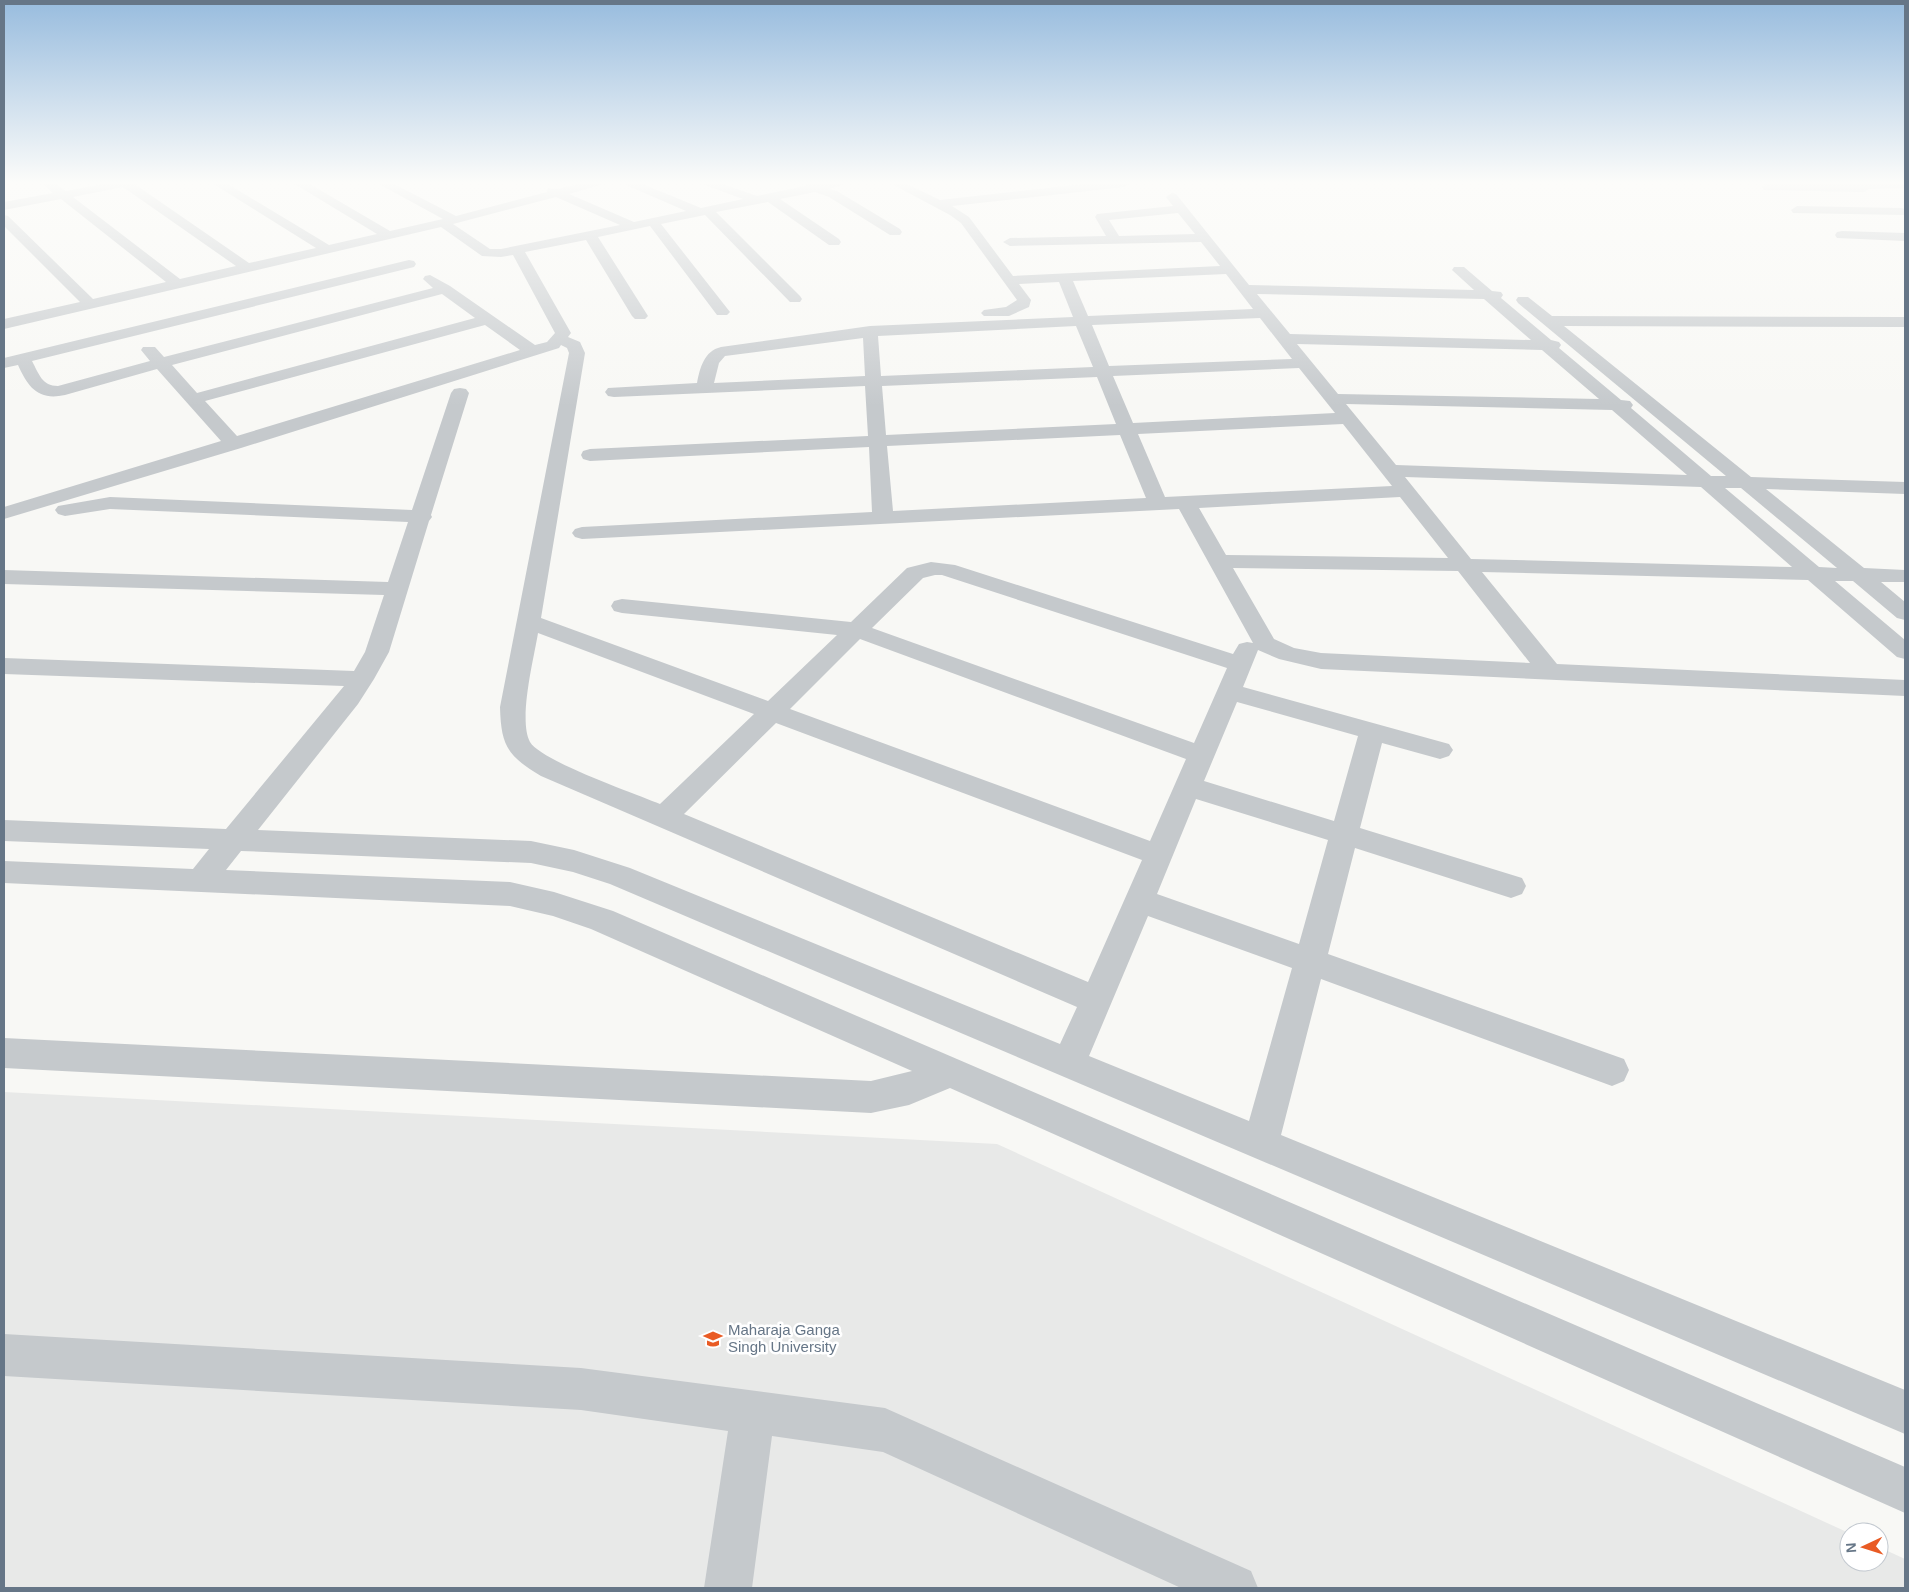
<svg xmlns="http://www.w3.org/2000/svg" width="1909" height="1592" font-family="Arial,sans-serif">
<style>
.built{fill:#e8e9e8}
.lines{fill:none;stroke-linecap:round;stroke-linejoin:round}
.minor{fill:#c5c9cc;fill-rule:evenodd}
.labels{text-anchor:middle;stroke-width:5;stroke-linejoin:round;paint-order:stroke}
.near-poi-label{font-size:15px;fill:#667687;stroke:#fff;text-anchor:start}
</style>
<rect width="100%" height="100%" fill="#f8f8f5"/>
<path class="built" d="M4,1092L997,1144L1849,1533V1562H1879V1547L1905,1559V1588H4Z"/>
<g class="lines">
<path class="minor" d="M42,183H55L66,191L108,183H133L249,263L316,248L212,183H226L329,245L377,234L293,183H308L390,231L443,219L377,183H392L456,216L547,192L548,188L558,189L582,183H602L600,185L569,194L634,222L686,211L626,185L624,183H640L701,208L743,199L705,185L703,183H720L757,196L805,186L808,183H845L843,185L829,189L837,191L900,229L902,232L900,235H890L829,197L815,192L780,199L839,239L841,242L839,245H829L768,202L716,212L800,296L802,299L800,302H790L705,215L661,224L730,312L727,315H717L650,226L598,237L648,316L645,319H635L632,316L586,240L525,252L571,333L568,337L580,342L585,353L541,618L768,701L837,635L622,613L614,611L611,606L614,601L622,599L851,622L907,568L931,562L955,565L1233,654L1239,644L1247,642L1253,643L1179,509L582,539L575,537L572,533L575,529L582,527L872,512L869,447L590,461L583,459L581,455L583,451L590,449L868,436L865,386L614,397L608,396L605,392L608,388L697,383C700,368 704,351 721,347L870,326L1073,317L1059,282L1019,284L1031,300L1029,307L1009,316H984L981,313L984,310L1006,307L1017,300L961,223L950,215L890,183H905L940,200L1092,183H1130L1124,187L952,206L969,217L1013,276L1220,266L1201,242L1010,246L1003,242L1010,238L1106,236L1095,217L1097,214L1173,206L1166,197L1172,193L1176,194L1249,285L1474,290L1452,270L1454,267H1464L1492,291L1501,292L1503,295L1501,298L1551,340L1559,342L1561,345L1559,348L1621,400L1630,401L1633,405L1631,408L1711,476H1726L1518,303L1516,300L1518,297H1528L1552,316L1905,317V327L1564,326L1751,477L1905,482V494L1766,489L1864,568L1905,570V582H1881L1905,602V620L1897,618L1853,581H1835L1905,640V659L1897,657L1808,580L1482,572L1557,664L1905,680V696L1321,669L1279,659L1258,650L1243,687L1449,744L1453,750L1449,756L1440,759L1382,743L1360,828L1522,878L1526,886L1522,894L1511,898L1355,848L1328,954L1624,1059L1629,1070L1624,1081L1612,1086L1321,979L1281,1135L1905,1390V1434L610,884L573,872L531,863L241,851L226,870L510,882L554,892L613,911L1905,1467V1513L950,1088L909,1105L871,1113L4,1068V1038L871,1081L912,1071L591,929L553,916L510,906L4,883V861L193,869L209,849L4,841V820L226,829L344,686L4,674V658L354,671L365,652L384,595L4,584V570L388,582L408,522L110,509L65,516L58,514L55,510L58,506L110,497L412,510L451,393L454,389L460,388L466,389L469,393L431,515L432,517L429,521L389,652L374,679L358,704L258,830L531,841L574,850L630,868L1060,1044L1077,1007L541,776C507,756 501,745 500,707L569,353L567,348L561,345L559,348L241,448L4,519V507L221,441L157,369L65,395C38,401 28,387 18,365L4,368V358L409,260L414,261L416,264L414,267L32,361C39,374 42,386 58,386L150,361L141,350L143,347H155L164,357L433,288L423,279L425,276L430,275L450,286L535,345L547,342L555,333L513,255L501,257L482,256L441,227L4,329V319L80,302L4,226V215L8,216L93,299L166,282L61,199L4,210V202L53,193ZM123,187L236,266L180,279L73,197ZM556,197L620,225L501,249H490L453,224ZM1178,213L1195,234L1119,236L1109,220ZM1226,274L1253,309L1088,316L1073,281ZM442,294L475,318L197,393L172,365ZM1257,294L1484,299L1531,340L1290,334ZM1260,318L1292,359L1109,366L1092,325ZM485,325L520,350L237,436L205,401ZM1076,326L1093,367L881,376L878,336ZM863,338L865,376L714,383L719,363L725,356ZM1297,344L1542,350L1599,399L1338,394ZM1299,368L1335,413L1133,423L1113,376ZM1097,377L1116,424L886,435L882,386ZM1346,404L1612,410L1687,475L1396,465ZM1343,424L1392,486L1165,497L1138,434ZM1120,435L1146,498L893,511L887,446ZM1405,477L1701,487L1792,567L1471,559ZM1725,488H1741L1837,568L1819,567ZM1400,497L1448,558L1226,555L1199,508ZM1233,568L1458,571L1530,663L1321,653L1294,648L1274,639ZM935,575H942L1227,668L1194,743L872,628L923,578ZM538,633L754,714L660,804C636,794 541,761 530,742C518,720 534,658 538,633ZM860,639L1186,759L1150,841L790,709ZM1237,702L1358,736L1334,821L1204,781ZM776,723L1142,860L1088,982L684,814ZM1196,799L1328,840L1299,944L1157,894ZM1148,916L1292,968L1249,1121L1089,1056Z
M1768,183H1905V188L1869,189L1864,192L1764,190L1762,187Z
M1797,206L1901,208L1905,209V215L1793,213L1791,210Z
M1842,231L1905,233V241L1837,238L1835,235L1837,232Z
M4,1334L581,1368L885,1408L1251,1571L1258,1588H1181L883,1452L772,1436L752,1588H704L728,1431L581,1410L4,1376Z"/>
</g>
<linearGradient id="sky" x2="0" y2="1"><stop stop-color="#98bcde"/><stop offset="0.45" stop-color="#fcfcfa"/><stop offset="1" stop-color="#fcfcfa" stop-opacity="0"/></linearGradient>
<rect width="1909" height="406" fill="url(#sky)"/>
<defs>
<g id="university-bare" transform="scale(1.5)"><path d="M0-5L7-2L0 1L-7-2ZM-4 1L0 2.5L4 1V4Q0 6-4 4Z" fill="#e95b24" stroke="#fff" stroke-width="2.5" paint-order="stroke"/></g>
</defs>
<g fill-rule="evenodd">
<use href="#university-bare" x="713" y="1339"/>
</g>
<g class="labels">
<g class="near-poi-label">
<text x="728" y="1335">Maharaja Ganga<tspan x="728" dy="17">Singh University</tspan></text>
</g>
</g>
<rect width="1909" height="1592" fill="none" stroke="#667687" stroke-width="10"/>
<g transform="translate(1864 1547) rotate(266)"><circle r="24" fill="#ffffff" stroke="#c2c8cf"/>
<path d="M0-4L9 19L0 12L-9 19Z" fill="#e95b24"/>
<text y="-8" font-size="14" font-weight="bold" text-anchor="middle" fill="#667687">N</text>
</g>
</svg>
